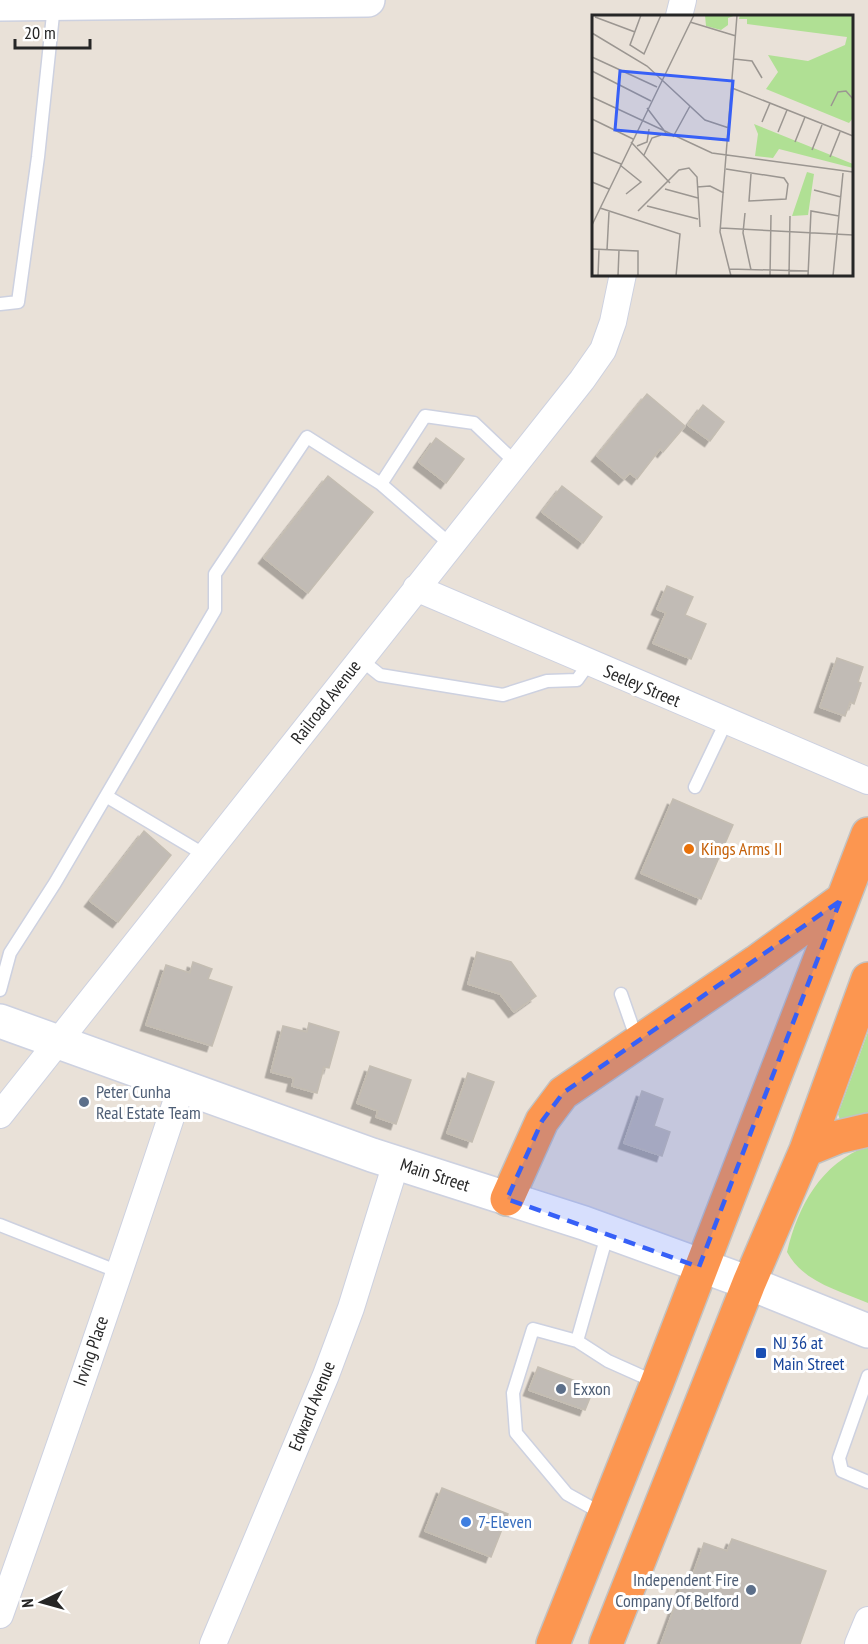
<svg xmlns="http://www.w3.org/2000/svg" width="868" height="1644" font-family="'PT Sans Narrow',sans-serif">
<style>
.green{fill:#b0e094}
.building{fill:#c1bbb5;stroke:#c4bdb2;stroke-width:1.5;filter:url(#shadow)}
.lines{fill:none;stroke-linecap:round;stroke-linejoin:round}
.lane-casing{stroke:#cdd1e0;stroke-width:15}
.street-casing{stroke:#cdd1e0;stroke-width:28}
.secondary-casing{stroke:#cdd1e0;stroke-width:36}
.highway-casing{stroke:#c2c2c2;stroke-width:36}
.lane{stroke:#fff;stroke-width:12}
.street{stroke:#fff;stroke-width:26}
.secondary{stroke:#fff;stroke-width:33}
.highway{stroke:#fc9650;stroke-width:33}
.marked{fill:#3760f7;fill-opacity:0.2;stroke:#3760f7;stroke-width:4.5;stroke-dasharray:12 8;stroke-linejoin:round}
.food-dot{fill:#e8710a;stroke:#fff;stroke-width:2}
.service-dot{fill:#5c6f8a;stroke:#fff;stroke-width:2}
.transit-dot{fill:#1a4fb4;stroke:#fff;stroke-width:2}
.shop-dot{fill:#3f7fe0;stroke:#fff;stroke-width:2}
.labels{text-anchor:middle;stroke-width:6;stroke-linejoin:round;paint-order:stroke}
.street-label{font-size:18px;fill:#262626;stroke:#fff}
.food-label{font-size:18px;fill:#c56008;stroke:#fff;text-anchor:start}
.service-label{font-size:18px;fill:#4e5e75;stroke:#fff;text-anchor:start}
.transit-label{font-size:18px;fill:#164399;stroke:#fff;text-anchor:start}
.shop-label{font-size:18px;fill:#366cbe;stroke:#fff;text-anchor:start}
.inset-road{fill:none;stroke:#9b9691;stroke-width:1.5}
.view{fill:#3760f7;fill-opacity:0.15;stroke:#3760f7;stroke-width:3}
.inset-edge{fill:none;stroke:#262626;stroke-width:3}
</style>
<defs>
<filter id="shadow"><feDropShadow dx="-5.5" dy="5.5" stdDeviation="0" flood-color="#0004"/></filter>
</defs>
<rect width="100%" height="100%" fill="#e9e1d8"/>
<path class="green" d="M868,1032V1115L840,1120L838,1114Z
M868,1146V1303C838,1290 803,1282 787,1252C798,1206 821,1163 868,1146Z"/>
<path class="building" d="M647,394L685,426L663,452L660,449L637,479L630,473L624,479L597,456Z
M703,405L724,422L710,441L688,425Z
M436,438L464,459L446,483L419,462Z
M328,476L373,512L308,593L264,558Z
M562,486L602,517L583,543L542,512Z
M667,586L693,597L685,615L706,624L691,659L653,643L666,613L657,609Z
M837,658L863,667L858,682L861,683L854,704L850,702L845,716L820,707Z
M673,799L733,825L701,899L641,873Z
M144,831L171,855L118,922L90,901Z
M477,952L511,962L536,996L514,1012L500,994L468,984Z
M193,962L212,969L208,979L232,987L212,1046L146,1025L166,965L190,973Z
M309,1023L339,1032L329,1068L324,1067L317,1093L292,1086L294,1078L271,1072L283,1026L307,1032Z
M370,1066L411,1080L396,1124L376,1117L378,1111L357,1103Z
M468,1073L494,1082L472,1142L447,1133Z
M642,1091L663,1099L654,1126L670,1132L662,1156L624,1143Z
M538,1367L594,1388L585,1410L529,1390Z
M442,1488L508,1514L491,1557L425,1531Z
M732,1539L826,1571L800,1644H661L683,1584L689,1586L704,1543L727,1551Z"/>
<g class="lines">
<g class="lane-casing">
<path id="lane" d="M0,304L18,302L38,157L54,5
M450,544L381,484L425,416L474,423L515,462
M360,659L380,675L503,695L547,681L577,680L589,663
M695,787L726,722
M106,796L205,855
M0,990L10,953L55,883L215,610V574L307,437L381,484
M621,994L637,1040
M0,1225L119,1272
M577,1341L608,1232
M868,1376L839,1458L842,1471L868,1482
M603,1514L567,1494L516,1433L513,1393L533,1329L577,1341L608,1361L655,1382"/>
</g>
<g class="street-casing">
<path id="street" d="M679,16L683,0
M416,588L868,781
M0,1115L582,380L603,350L613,322L623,274
M0,1615C62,1440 123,1264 181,1087
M213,1644L326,1375L351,1308L396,1163
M858,1644L868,1620"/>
</g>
<g class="secondary-casing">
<path id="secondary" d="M0,4L368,0
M0,1021L372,1155L584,1223L749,1283L868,1331"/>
</g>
<g class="highway-casing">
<path id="highway" d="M806,1150L838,1137L868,1130
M507,1199L542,1121L563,1093L756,962L840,901
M553,1644L657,1383L868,834
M606,1644L749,1283L806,1150L868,979"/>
</g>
<use href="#lane" class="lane"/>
<use href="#street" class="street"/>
<use href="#secondary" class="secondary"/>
<use href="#highway" class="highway"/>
</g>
<path class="marked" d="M840,901L699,1267L507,1199L542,1121L563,1093Z"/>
<circle class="food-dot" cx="689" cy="849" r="6"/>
<g class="service-dot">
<circle cx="84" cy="1102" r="6"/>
<circle cx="561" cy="1389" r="6"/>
<circle cx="751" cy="1590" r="6"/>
</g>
<rect class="transit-dot" x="755" y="1347" width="12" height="12" rx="3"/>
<circle class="shop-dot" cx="466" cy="1522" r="6"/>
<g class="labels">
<g class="street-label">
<text transform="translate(642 686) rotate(23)" y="6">Seeley Street</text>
<text transform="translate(326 702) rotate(-52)" y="6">Railroad Avenue</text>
<text transform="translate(435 1175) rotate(18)" y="6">Main Street</text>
<text transform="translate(91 1351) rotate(-71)" y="6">Irving Place</text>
<text transform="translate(312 1406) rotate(-68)" y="6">Edward Avenue</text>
</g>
<g class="food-label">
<text x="701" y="855">Kings Arms II</text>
</g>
<g class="service-label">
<text x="96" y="1098">Peter Cunha<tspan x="96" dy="21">Real Estate Team</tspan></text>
<text x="573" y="1395">Exxon</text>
<text x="739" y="1586" text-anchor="end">Independent Fire<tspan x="739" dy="21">Company Of Belford</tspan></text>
</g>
<g class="transit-label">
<text x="773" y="1349">NJ 36 at<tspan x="773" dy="21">Main Street</tspan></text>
</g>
<g class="shop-label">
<text x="478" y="1528">7-Eleven</text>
</g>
</g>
<g transform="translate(592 15)">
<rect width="261" height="261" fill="#e9e1d8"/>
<path d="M113,0H144L136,3V10L129,15L114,11ZM148,0H261V103L257,108L174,74L186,57L176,40L216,46L253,30L255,22L155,9V4H147ZM162,109L261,149V153L187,134L181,143L163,141L166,119ZM215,157L222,159L216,200L200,201Z" fill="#b0e094"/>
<path class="inset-road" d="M49,0L38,30L52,39L69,0M3,2L43,17M98,7L144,21M0,18L55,51L113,105L137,113M0,42L65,72M142,44L160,46L170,63M0,56L59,86M140,73L261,121M0,82L120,138L261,157M239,91L246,77L254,76L261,84M55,93L74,118M0,104L41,124M170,107L178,88M186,117L195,95M81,122L98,91M39,127L78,168M203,127L213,102M45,131L55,127L57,114M220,135L230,110M0,137L29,149M52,140L60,123L69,120M238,142L248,117M28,150L49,167L34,179M134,154L192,163L196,169L194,184L157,186L159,159M0,167L17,174M105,172L118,171L132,178M73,174L106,183M222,175L249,182M55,191L106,204M8,193L88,219L84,261M46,196L87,155L97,153L105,162L108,212M153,198L151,218L159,255M0,210L102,0M129,213L261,220M0,234L46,236V261M15,235L17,197M137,254L216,256M6,261L7,235M26,261L27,235M139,261L128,217L145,0M178,261L179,200M197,261L198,201M216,261L219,196L247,201M241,261L251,158"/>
<path class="view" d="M28,56L141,66L136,125L23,115Z"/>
<rect width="261" height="261" class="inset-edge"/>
</g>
<g transform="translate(42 1602) rotate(265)" stroke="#ffffff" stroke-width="4.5" paint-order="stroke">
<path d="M0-4.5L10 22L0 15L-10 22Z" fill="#262626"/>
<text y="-9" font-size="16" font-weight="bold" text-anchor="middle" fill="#262626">N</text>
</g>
<path d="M15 39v9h75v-9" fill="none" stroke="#262626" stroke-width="3"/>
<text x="24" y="39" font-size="18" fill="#262626" stroke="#ffffff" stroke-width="4.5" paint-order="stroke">20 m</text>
</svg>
